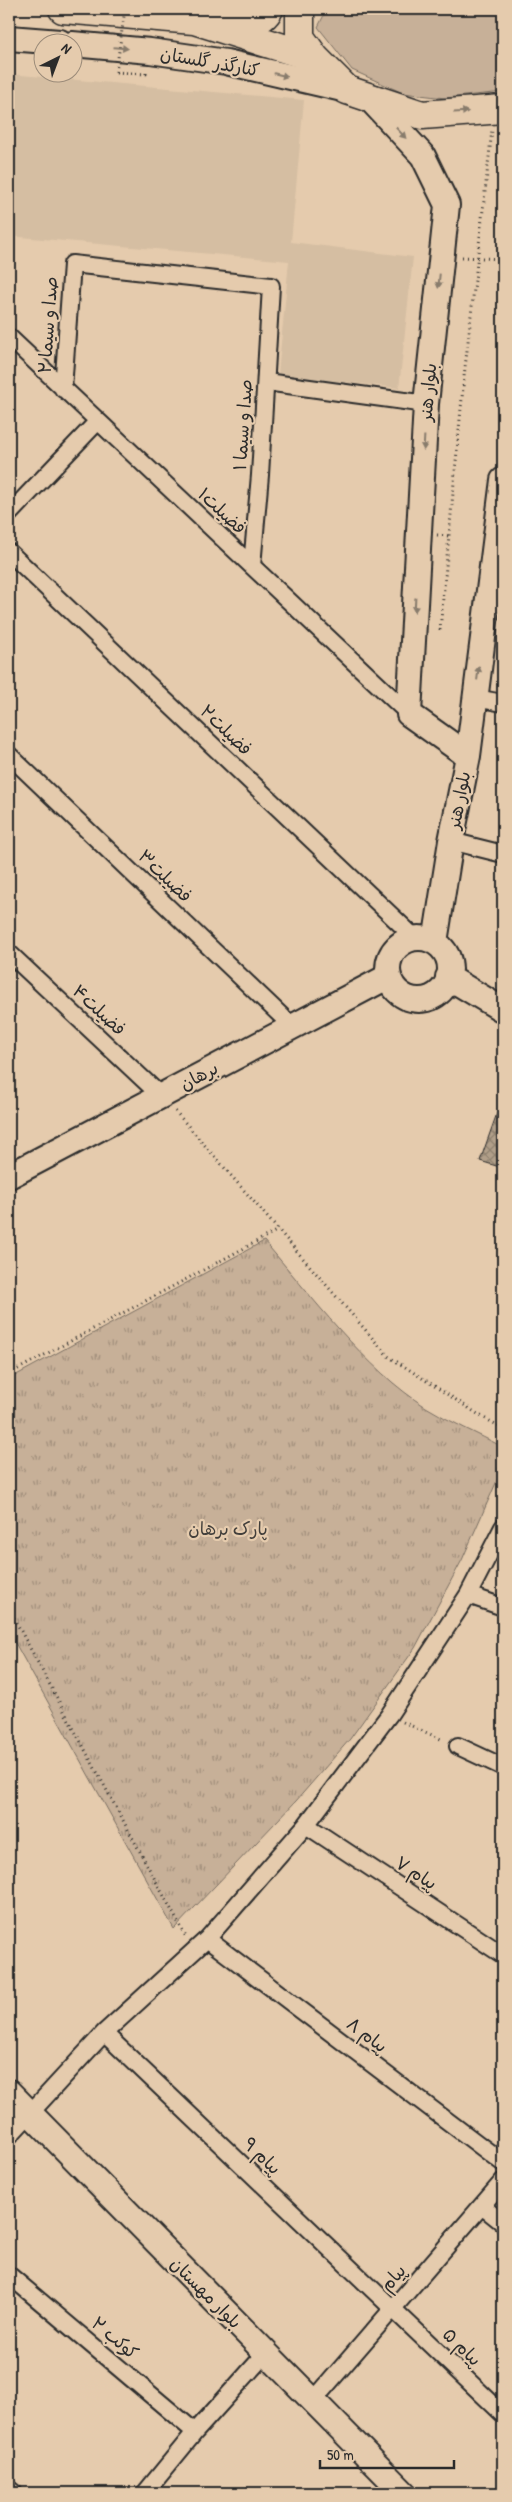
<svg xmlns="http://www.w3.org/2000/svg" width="512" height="2502" font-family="'Patrick Hand','Playpen Sans Arabic',sans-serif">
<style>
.built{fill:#d5bea2}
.grass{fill:#c7b098;stroke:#796e62}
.park{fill:url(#park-tufts);stroke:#796e62}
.building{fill:url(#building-cross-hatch);stroke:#2b2b2b}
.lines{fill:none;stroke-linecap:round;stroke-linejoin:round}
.street-casing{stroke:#2b2b2b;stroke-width:20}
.secondary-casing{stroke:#2b2b2b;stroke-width:28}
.highway-casing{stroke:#2b2b2b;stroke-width:31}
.path{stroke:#2b2b2b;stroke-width:3;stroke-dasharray:1 4;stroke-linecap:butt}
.street{stroke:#e5cbad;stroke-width:16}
.secondary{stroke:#e5cbad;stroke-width:24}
.highway{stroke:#e5cbad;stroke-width:28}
.path-bridge{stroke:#2b2b2b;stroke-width:3;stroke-dasharray:1 4;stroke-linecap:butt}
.oneway{fill:#887b6c}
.labels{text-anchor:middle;stroke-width:4.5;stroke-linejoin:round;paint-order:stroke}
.street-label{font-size:18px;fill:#2b2b2b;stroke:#e5cbad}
.park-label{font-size:18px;fill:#423f3b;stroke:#e5cbad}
</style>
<defs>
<pattern id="park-tufts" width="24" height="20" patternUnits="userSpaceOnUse" patternTransform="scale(1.25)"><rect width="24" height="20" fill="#c7b098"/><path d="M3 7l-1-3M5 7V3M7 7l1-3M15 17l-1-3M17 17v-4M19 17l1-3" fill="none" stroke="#a28f7c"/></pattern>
<pattern id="building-cross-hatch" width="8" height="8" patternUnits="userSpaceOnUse" patternTransform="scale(1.25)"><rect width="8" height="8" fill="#b19f89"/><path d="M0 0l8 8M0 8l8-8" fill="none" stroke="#908270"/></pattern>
</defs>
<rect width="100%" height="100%" fill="#e5cbad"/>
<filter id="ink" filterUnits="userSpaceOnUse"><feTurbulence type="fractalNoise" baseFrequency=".02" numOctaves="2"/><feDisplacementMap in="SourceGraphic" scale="10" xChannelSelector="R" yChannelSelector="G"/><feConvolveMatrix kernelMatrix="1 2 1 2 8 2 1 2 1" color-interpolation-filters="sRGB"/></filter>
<g filter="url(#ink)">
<path class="built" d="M9,74L304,100L291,242L413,257L399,388L278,375L289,261L9,236Z"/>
<path class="grass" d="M327,9H503V92L445,98L403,93L352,70L318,27Z"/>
<path class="park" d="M264,1241C309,1293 367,1371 426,1407C450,1422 478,1434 503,1447V1467L462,1560L415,1648L350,1739L296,1801L174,1929L9,1632V1379Z"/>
<path class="building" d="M501,1102H503V1168L480,1161Z"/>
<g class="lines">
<g class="street-casing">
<path id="street" d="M9,337L409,714
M266,382L426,404
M63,389L72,264L271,286L260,475L252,566
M9,514L98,421
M9,552L415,938
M475,698L503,703
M9,755L293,1027
M451,841L503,854
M9,953L161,1096
M468,1595L503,1607
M458,1746L503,1767
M306,1825L503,1955
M207,1939L503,2163
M104,2033L503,2414
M9,2136L104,2033L207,1939L306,1825L389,1715L468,1595L503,1527
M483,2207L503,2223
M9,2275L195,2432
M313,2401L503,2181
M9,2489L14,2493
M145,2493L195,2432L266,2353"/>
</g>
<g class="secondary-casing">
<path id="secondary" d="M9,38L60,42
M72,44L150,51L226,62L347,90
M368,97L423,156L447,205L426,404L409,714L468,756
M388 969a31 31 0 1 1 62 0a31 31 0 1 1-62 0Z
M435,942L451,841L468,756L503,480
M448,977L503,1010
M9,1176L389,976
M9,2092L404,2493"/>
</g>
<g class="highway-casing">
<path id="highway" d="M63,9L194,20L315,58
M300,9V37L315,58L347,90L422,115L503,109
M221,21C237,21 260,27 269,9"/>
</g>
<path class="path" d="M116,72L146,74V71
M462,257L503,259
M437,535L449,536
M440,630L464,377L492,130
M175,1111L388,1356L484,1418L503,1428
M9,1374L278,1230
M9,1609L186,1937
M403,1722L443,1740"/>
<use href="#street" class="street"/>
<use href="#secondary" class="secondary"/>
<use href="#highway" class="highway"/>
<path class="path-bridge" d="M116,72L125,9"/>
</g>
<defs><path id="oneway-solid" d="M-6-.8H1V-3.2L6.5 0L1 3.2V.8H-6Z" transform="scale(1.25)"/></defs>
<g class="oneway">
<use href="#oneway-solid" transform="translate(121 48) rotate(5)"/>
<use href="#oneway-solid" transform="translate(281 75) rotate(13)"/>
<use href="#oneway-solid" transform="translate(461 112) rotate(-4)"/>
<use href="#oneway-solid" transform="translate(401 133) rotate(47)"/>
<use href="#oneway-solid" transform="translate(439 281) rotate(96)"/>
<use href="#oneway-solid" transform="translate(424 443) rotate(93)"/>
<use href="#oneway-solid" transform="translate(415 605) rotate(93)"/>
<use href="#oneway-solid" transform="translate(478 673) rotate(-83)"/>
</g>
</g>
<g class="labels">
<g class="street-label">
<text transform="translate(210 62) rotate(10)" y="6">کنارگذر گلستان</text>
<text transform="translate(48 325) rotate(-86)" y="6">صدا و سیما ۲</text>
<text transform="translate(428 392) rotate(-85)" y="6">بلوار هنر</text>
<text transform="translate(243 425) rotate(-86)" y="6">صدا و سیما ۱</text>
<text transform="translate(222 511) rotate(43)" y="6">فضیلت۱</text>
<text transform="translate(226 730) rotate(44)" y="6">فضیلت۲</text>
<text transform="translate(459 800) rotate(-79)" y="6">بلوار هنر</text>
<text transform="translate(165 876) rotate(44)" y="6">فضیلت۳</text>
<text transform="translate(99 1010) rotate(43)" y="6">فضیلت۴</text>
<text transform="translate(199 1076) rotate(-28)" y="6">برهان</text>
<text transform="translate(416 1873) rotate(33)" y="6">پیام ۷</text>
<text transform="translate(367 2035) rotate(37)" y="6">پیام ۸</text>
<text transform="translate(262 2156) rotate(44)" y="6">پیام ۹</text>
<text transform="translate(393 2278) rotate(-49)" y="6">پیام</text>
<text transform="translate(206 2293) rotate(45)" y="6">بلوار مهستان</text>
<text transform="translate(115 2338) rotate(40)" y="6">کوکب ۲</text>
<text transform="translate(462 2347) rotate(44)" y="6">پیام ۵</text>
</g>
<g class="park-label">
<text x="228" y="1535">پارک برهان</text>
</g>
</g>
<rect width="512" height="2502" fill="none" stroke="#e5cbad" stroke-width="30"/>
<rect x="15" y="15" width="482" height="2472" fill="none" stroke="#2b2b2b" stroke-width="2" filter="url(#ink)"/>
<g transform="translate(58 58) rotate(42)"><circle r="24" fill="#e5cbad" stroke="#9b8b79"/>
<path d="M0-4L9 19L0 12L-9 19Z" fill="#2b2b2b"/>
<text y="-8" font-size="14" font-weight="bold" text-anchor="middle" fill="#2b2b2b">N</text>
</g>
<path d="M320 2460v8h134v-8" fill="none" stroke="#2b2b2b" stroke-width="2.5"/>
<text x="327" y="2460" font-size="15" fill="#2b2b2b" stroke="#e5cbad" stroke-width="4" paint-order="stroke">50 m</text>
</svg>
